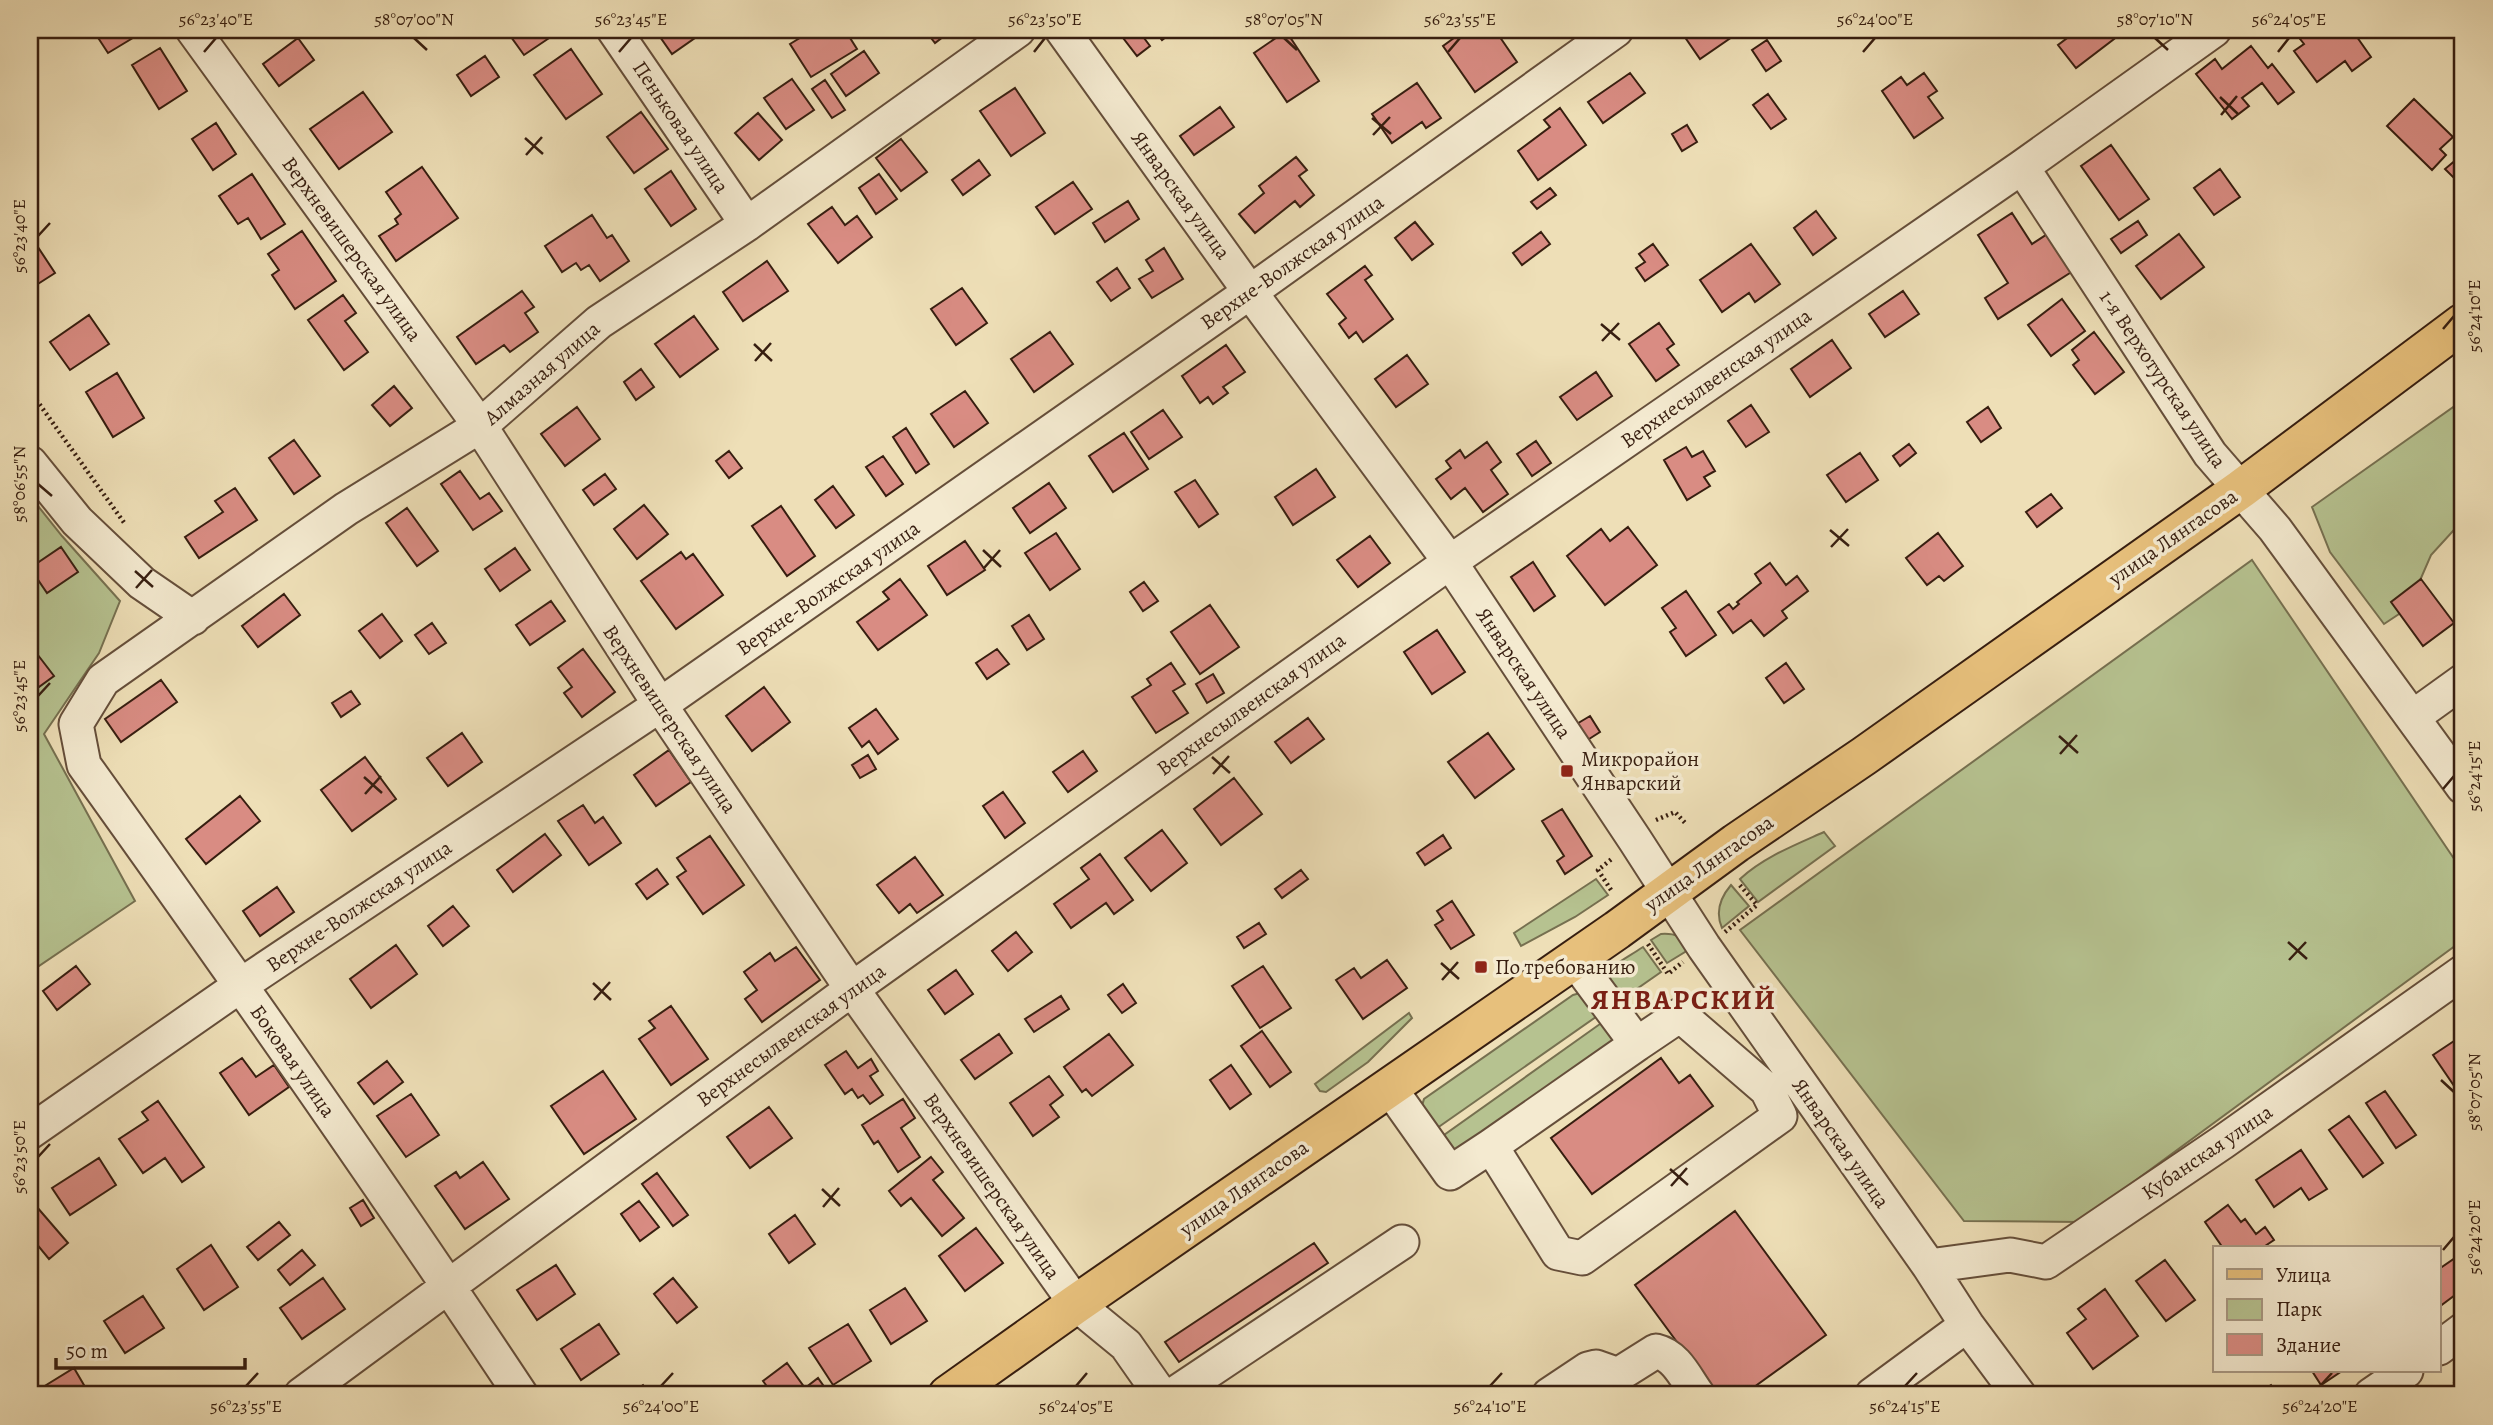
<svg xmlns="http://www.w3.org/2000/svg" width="2493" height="1425" font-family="Alegreya,serif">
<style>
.green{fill:#b6c290;stroke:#767050;stroke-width:2}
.building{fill:#d98c83;stroke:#371e10;stroke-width:2}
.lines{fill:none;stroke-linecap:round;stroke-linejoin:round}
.minor-casing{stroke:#654e3a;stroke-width:37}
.major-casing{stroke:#371e10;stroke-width:42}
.path{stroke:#371e10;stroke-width:4.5;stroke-dasharray:2 3.5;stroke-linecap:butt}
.minor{stroke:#f4ead0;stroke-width:33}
.major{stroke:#e7c07c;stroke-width:38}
.ticks{fill:none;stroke:#371e10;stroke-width:2.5}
.poi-dot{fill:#8f2418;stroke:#f4ead0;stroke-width:2.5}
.labels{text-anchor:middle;stroke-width:7;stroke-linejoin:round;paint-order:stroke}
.street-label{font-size:21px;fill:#371e10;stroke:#f4ead0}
.poi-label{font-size:21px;fill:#371e10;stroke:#f4ead0;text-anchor:start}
.district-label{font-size:28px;font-weight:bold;letter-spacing:2px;fill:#7a1f14;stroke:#f4ead0}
.neatline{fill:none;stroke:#371e10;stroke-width:2.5}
.ticks-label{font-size:18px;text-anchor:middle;fill:#371e10}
</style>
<rect width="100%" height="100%" fill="#eedfb7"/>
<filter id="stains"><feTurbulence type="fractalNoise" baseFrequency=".00286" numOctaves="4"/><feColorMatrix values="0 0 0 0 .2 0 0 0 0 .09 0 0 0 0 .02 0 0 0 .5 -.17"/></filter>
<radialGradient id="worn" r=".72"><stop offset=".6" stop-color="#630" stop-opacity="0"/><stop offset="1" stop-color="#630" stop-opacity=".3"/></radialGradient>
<path class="green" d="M2459,403L2463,409V520L2431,555L2408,608L2384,624L2330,552L2312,507Z
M30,496L62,536L120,601L99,653L44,734L135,901L30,972Z
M2252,560L2463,872V940L2079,1222L1964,1221L1740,930Z
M1824,832L1835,846L1758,902L1740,879C1764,857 1795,845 1824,832Z
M1596,879L1608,895L1575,917L1521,946L1514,933Z
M1731,885L1749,906L1722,928C1715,912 1720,898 1731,885Z
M1661,934C1676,933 1682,937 1693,947L1667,963L1651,940Z
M1643,947L1661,972L1615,1004C1604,964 1610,969 1643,947Z
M1580,993L1603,1012L1430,1133C1425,1122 1419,1111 1424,1099L1573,995Z
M1409,1013L1412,1018L1368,1062L1326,1092L1320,1091L1315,1084Z
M1607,1019L1614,1039L1607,1046L1460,1150L1450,1149L1437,1140Z"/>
<path class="building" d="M93,30H146L108,53Z
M506,30H561L524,55Z
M664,30H699L702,33L672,54L658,34Z
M813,30H845L857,49L811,77L790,44Z
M925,30H952L935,43Z
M1117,30H1138L1150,46L1137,56Z
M1154,30H1175L1162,40Z
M1465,30H1495L1517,62L1475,92L1443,46Z
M1680,30H1727L1732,37L1700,59Z
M2078,30H2107L2114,39L2076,68L2058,45Z
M2293,30H2352L2371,57L2352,71L2345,61L2317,82L2294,51L2304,44Z
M1286,31L1319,81L1287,102L1254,53Z
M298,38L314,60L279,86L263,64Z
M1767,40L1781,61L1766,71L1752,50Z
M2251,46L2268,68L2272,64L2294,92L2278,104L2262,83L2242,98L2249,106L2232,119L2196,74L2215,59L2222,69Z
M160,48L187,91L159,109L132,65Z
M571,49L602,94L566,119L534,75Z
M864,51L879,73L846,96L831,74Z
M485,56L499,77L471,96L457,75Z
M1630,73L1645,93L1603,123L1588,102Z
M1924,73L1937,91L1928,97L1943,118L1914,138L1882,91L1901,77L1907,85Z
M792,79L814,110L786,129L764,98Z
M825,80L845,110L832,118L812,89Z
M1417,83L1441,118L1426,128L1422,122L1392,143L1372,114Z
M1015,88L1045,133L1011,156L980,111Z
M2463,91V108L2455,99Z
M363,92L392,132L339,169L310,129Z
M1768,94L1786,119L1771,129L1753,105Z
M2414,99L2453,137L2440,149L2446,155L2432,170L2387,126Z
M1220,107L1234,127L1194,155L1180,136Z
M1560,108L1586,145L1538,180L1518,151L1550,127L1544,120Z
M641,112L668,149L634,173L607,137Z
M758,113L782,140L759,160L735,133Z
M216,123L236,154L213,170L192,139Z
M1687,125L1697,142L1682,151L1672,134Z
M901,139L927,172L901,191L876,158Z
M2111,145L2149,199L2119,220L2081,166Z
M2463,154V172L2455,179L2445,169Z
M1296,157L1307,170L1299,176L1314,195L1300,207L1295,201L1255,233L1239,214L1264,193L1259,186Z
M979,160L990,175L963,195L952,180Z
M422,167L458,218L396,261L379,236L398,224L395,219L401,214L386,192Z
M2220,169L2240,197L2214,215L2194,188Z
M671,171L696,209L671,226L645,189Z
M252,174L285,224L261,239L248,218L238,224L219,196Z
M879,174L897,199L876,214L859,188Z
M1073,182L1092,209L1055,234L1036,207Z
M1550,188L1556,195L1537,209L1531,202Z
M1128,201L1139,219L1105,242L1093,223Z
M832,207L845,225L857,216L872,237L838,263L808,224Z
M1816,211L1836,238L1813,255L1794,228Z
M2012,213L2032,244L2049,233L2073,271L1998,319L1985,298L2008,283L1978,235Z
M592,215L607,238L612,235L629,261L600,281L589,265L581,270L576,263L562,272L545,246Z
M2138,221L2147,235L2121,253L2111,239Z
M1415,222L1433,244L1412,260L1395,238Z
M302,231L336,281L295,309L272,275L279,270L268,254Z
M1541,232L1550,244L1522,265L1513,253Z
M2179,234L2204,267L2161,299L2136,266Z
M30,235L55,273L30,289Z
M1653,244L1668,265L1645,281L1636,268L1645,262L1639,254Z
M1751,244L1780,284L1755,302L1749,293L1722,312L1700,280Z
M1164,248L1183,279L1152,298L1139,279L1153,271L1146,260Z
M767,261L788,291L743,321L723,292Z
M1365,266L1372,275L1365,280L1393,319L1363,342L1356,332L1349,338L1339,324L1346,318L1327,294Z
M1117,268L1130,288L1111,301L1097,282Z
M962,288L987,323L956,345L931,309Z
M522,291L534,307L525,313L538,332L510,352L504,345L476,364L457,337Z
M1903,291L1919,314L1885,337L1869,314Z
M343,295L356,313L345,321L368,352L344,370L308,320Z
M2062,299L2085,331L2051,356L2028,325Z
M89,315L109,344L70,370L50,342Z
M694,316L718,349L680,377L655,344Z
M1659,323L1674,344L1667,349L1679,365L1656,381L1629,344Z
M1050,332L1073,364L1034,392L1011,359Z
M2094,332L2124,372L2095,394L2073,365L2079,360L2072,350Z
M1832,340L1851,368L1810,397L1791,369Z
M1226,345L1245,372L1223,387L1228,393L1213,404L1208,397L1200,403L1182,376Z
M1407,355L1428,384L1396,407L1375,379Z
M641,369L654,387L636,400L624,382Z
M1596,372L1612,396L1577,420L1560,397Z
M117,373L144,418L113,437L86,392Z
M394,386L412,408L390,426L372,405Z
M965,391L988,423L954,447L931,414Z
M1751,405L1769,432L1746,447L1728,421Z
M577,407L600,439L565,466L541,434Z
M1988,407L2001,428L1981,442L1967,422Z
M1163,410L1182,437L1149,459L1131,432Z
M906,428L929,464L916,473L893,437Z
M1124,433L1148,469L1113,492L1089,456Z
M294,440L320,476L294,494L269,458Z
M1536,441L1551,463L1532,476L1517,454Z
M1487,442L1501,462L1491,470L1508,494L1483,512L1465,488L1451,499L1436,479L1451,468L1446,461L1460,450L1465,458Z
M1909,444L1916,453L1900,466L1893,456Z
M1686,447L1692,457L1703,451L1715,471L1704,477L1710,486L1687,500L1664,460Z
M729,451L742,468L729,478L716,461Z
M1860,453L1878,480L1846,502L1827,475Z
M883,456L903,484L886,496L866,467Z
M1316,469L1335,497L1293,525L1275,497Z
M460,471L480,499L489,493L502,511L473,530L441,484Z
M605,474L616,489L594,505L583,490Z
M1195,480L1218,514L1199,527L1175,492Z
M1049,483L1066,508L1030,533L1013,508Z
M833,486L854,515L836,528L815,500Z
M235,488L257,520L199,558L185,537L223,512L215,501Z
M2051,494L2062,508L2037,527L2026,512Z
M644,505L668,534L637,559L614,529Z
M781,506L815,556L787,576L752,526Z
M407,508L438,551L417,566L386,523Z
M1628,527L1657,565L1605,605L1567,556L1601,529L1610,541Z
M1056,533L1080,569L1050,590L1025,553Z
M1938,533L1963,566L1944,581L1939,576L1927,585L1906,558Z
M1370,536L1390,563L1358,587L1337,560Z
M965,541L985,570L947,595L928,566Z
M61,547L78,572L47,593L30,568Z
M515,548L530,570L500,591L485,569Z
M681,552L686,559L693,554L723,595L676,629L641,581Z
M1533,562L1555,596L1534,611L1511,577Z
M1770,563L1786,585L1797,576L1808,591L1782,611L1787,618L1764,636L1751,620L1733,633L1718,612L1729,604L1733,609L1739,604L1737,602L1761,583L1755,574Z
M900,579L927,615L878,650L857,622L889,599L883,592Z
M2421,579L2454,623L2423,646L2391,602Z
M1144,582L1158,601L1143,611L1130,592Z
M1686,591L1716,635L1686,656L1670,632L1676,628L1662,608Z
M284,594L300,615L258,647L242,626Z
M551,601L565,621L530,645L516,625Z
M1210,605L1239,647L1200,674L1171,632Z
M382,614L402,641L380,658L359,631Z
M1029,615L1044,639L1027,650L1012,626Z
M432,623L446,643L429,654L415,635Z
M1437,630L1465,672L1432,694L1404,652Z
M31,646L54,676L32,692L30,689Z
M583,649L615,692L582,717L564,693L572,687L558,668Z
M997,649L1009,664L987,679L976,663Z
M1171,663L1185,684L1173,691L1188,713L1156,733L1132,697L1151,685L1147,679Z
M1786,663L1804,689L1784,703L1766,678Z
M1213,674L1224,693L1207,703L1196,684Z
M161,680L177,702L121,742L105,719Z
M764,687L790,722L752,751L726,716Z
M351,691L360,704L341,717L332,703Z
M876,709L898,739L878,754L869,741L862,747L849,728Z
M1590,716L1600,732L1586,741L1575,725Z
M1308,718L1324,739L1291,763L1275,742Z
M462,733L482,762L448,786L427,758Z
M1488,733L1514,769L1475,798L1448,762Z
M669,750L691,782L656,806L634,775Z
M1083,751L1097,771L1068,792L1053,772Z
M868,755L876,769L860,778L852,765Z
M365,757L396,799L352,831L321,790Z
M1234,778L1262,814L1221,845L1194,809Z
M1003,792L1025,823L1005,838L983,806Z
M240,796L260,821L206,864L186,839Z
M583,805L595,823L603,817L621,843L589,865L558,821Z
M1562,809L1592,856L1565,874L1557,861L1564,856L1542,821Z
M1162,830L1187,863L1151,891L1125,858Z
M545,834L561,855L513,892L497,870Z
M1443,835L1451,848L1425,865L1417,853Z
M710,836L744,885L703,914L677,877L686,871L677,858Z
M1100,854L1133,900L1114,914L1106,903L1071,928L1054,904L1089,879L1081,868Z
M915,857L943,895L917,913L910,904L899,913L877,885Z
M657,869L668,884L647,899L636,884Z
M1301,870L1308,879L1282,898L1275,889Z
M277,887L294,912L260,936L243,911Z
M1452,901L1474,935L1451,949L1435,925L1443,920L1437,911Z
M453,906L469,926L443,946L428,926Z
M1259,923L1266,934L1244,948L1237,937Z
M1016,932L1032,952L1008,971L992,951Z
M396,945L417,974L371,1008L350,979Z
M796,947L820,980L762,1022L745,999L757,990L744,972L770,953L775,961Z
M1387,960L1407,988L1363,1019L1336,980L1354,968L1361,978Z
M76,966L90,984L57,1010L43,991Z
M1263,966L1291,1008L1260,1028L1232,986Z
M956,970L973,994L945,1014L928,990Z
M1123,984L1136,1003L1122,1013L1108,995Z
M1061,996L1069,1009L1034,1032L1025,1019Z
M671,1006L708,1059L671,1085L639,1039L655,1028L649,1021Z
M1262,1031L1291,1072L1270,1087L1241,1046Z
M999,1034L1012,1053L975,1079L961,1060Z
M1109,1034L1133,1065L1092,1096L1086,1089L1082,1092L1064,1067Z
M2463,1035V1099L2433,1055Z
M846,1051L858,1068L871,1059L878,1071L870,1076L883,1095L870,1104L863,1095L858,1098L852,1089L845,1094L825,1065Z
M242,1058L256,1077L274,1065L289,1087L249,1115L220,1073Z
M1661,1058L1679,1083L1690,1075L1713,1106L1592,1194L1551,1138Z
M387,1061L403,1082L374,1104L358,1083Z
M1231,1065L1251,1094L1230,1109L1210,1080Z
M603,1071L636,1119L584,1154L551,1106Z
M1049,1076L1063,1095L1050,1105L1059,1117L1033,1136L1010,1103Z
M2385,1091L2416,1135L2396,1148L2366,1103Z
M411,1094L439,1135L406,1157L377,1116Z
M903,1099L915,1118L901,1128L920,1157L898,1172L878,1141L874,1144L862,1125Z
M158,1101L204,1167L182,1182L165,1158L143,1173L119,1139L148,1120L142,1112Z
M769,1107L792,1138L750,1168L727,1137Z
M2349,1116L2383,1163L2363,1177L2329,1130Z
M2301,1150L2327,1189L2309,1200L2301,1188L2274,1207L2256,1180Z
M931,1157L943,1172L933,1180L964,1218L942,1236L911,1198L901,1206L889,1191Z
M99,1158L116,1185L70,1215L52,1188Z
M483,1162L509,1199L465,1229L435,1186L456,1172L460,1178Z
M657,1173L688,1215L673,1226L642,1184Z
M30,1199L68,1243L49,1259L30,1236Z
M363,1200L374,1218L361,1226L350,1208Z
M639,1201L659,1227L640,1241L621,1214Z
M2228,1205L2241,1222L2245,1219L2256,1234L2265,1227L2274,1240L2262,1248H2223L2205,1222Z
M1735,1211L1826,1335L1743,1395H1716L1635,1285Z
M795,1215L815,1244L789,1263L769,1234Z
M279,1222L290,1235L258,1260L247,1247Z
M976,1228L1003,1263L965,1291L939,1256Z
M1314,1243L1328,1263L1179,1362L1165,1342Z
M211,1245L238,1287L204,1310L177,1269Z
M302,1250L315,1265L290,1285L278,1270Z
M2458,1256L2463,1264V1289L2439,1307V1269Z
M2165,1260L2195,1300L2166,1321L2136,1281Z
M556,1265L575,1294L537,1320L517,1290Z
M323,1278L345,1309L302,1339L280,1308Z
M673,1278L697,1307L677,1323L654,1294Z
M905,1288L927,1321L891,1344L870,1310Z
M2105,1289L2138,1336L2093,1369L2067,1333L2086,1319L2078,1309Z
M143,1296L164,1328L125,1353L104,1321Z
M599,1324L619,1354L581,1380L561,1349Z
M848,1324L871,1361L833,1385L809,1348Z
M787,1363L805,1388L818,1378L830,1395H766L771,1392L763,1381Z
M74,1368L88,1392L83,1395H48L43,1387Z
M2312,1371H2342L2321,1385Z
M2463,1376V1395H2462L2454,1383Z
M643,1385L651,1395H629Z
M2271,1385L2278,1395H2255Z
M1964,1387L1969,1395H1951Z
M199,1389L204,1395H190Z"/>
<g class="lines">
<g class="minor-casing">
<path id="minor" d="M193,30L480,426L660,705L852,989L1076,1304L1126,1345L1161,1395
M614,30L747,224
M1062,30L1250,292L1450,562L1635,840L1704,947L1929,1266L1967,1325L2019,1395
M2022,167L2210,454L2275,529L2463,787
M30,463L77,521L142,583L193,618
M2413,717L2463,681
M1389,1087L1450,1173L1491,1146L1558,1253L1582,1258L1780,1116L1767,1090L1680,1015L1637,1044L1574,959
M30,1132L241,985L660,705L1250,292L1616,30
M1491,1146L1637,1044
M1929,1266L2010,1255L2046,1262L2223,1142L2463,972
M2439,1348L2463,1330
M301,1395L852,989L1450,562L2022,167L2214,30
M521,1395C380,1182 233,973 84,765L76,724L103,680L346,509L480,426L599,322L747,224L1018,30
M1173,1395L1402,1242
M1549,1395L1588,1369L1596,1367L1613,1373H1621L1656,1351C1677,1356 1686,1379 1698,1395
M1872,1395L1967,1325
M2371,1395L2406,1371"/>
</g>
<g class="major-casing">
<path id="major" d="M948,1395L1076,1304L1617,930L1736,843L1864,756L2241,489L2463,323"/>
</g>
<path class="path" d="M30,391L125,524
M1656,820L1675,812L1686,824
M1611,890L1598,870L1613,858
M1725,932L1757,905L1738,883
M1648,944L1668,974L1683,962"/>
<use href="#minor" class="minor"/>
<use href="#major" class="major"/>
</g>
<path class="ticks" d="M414,38L427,50M1284,38L1297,50M2155,38L2168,50M204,52L216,38M619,52L631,38M1034,52L1045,38M1448,52L1460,38M1863,52L1875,38M2278,52L2289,38M2220,97L2238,114M2221,115L2237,96M1372,118L1391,134M1373,135L1390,117M525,138L543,154M526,155L542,137M38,236L50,223M1601,324L1620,340M2443,329L2454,316M1602,341L1619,323M754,344L772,361M755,361L771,343M38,484L52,496M1830,530L1849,546M1831,547L1848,529M983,550L1001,567M984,568L1000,550M135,571L153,587M136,588L152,570M38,696L50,683M2059,736L2078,753M2060,754L2077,735M1212,757L1230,773M1213,774L1229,756M364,777L382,793M2443,789L2454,776M365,794L381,776M2288,942L2307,959M2289,960L2306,942M1441,963L1459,979M1442,980L1458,962M593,983L611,1000M594,1000L610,982M2441,1080L2454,1092M38,1157L50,1144M1670,1169L1688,1185M1671,1186L1687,1168M822,1189L840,1206M823,1207L839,1188M2443,1250L2454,1237M246,1386L258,1373M661,1386L673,1373M1076,1386L1087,1373M1490,1386L1502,1373M1905,1386L1917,1373M2320,1386L2332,1373"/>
<g class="poi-dot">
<rect x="1560" y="764" width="14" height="14" rx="3.5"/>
<rect x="1474" y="960" width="14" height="14" rx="3.5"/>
</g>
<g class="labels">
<g class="street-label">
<text transform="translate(681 127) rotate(56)" y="7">Пеньковая улица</text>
<text transform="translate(1181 195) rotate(54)" y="7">Январская улица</text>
<text transform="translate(352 249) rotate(54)" y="7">Верхневишерская улица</text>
<text transform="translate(1292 262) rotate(-35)" y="7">Верхне-Волжская улица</text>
<text transform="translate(542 373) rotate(-41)" y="7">Алмазная улица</text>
<text transform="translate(1716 378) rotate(-35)" y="7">Верхнесылвенская улица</text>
<text transform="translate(2163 379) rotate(56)" y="7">1-я Верхотурская улица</text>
<text transform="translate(2173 537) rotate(-35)" y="7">улица Лянгасова</text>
<text transform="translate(828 588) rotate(-35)" y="7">Верхне-Волжская улица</text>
<text transform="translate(1524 673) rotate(56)" y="7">Январская улица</text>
<text transform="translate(1251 704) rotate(-36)" y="7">Верхнесылвенская улица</text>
<text transform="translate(670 719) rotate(56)" y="7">Верхневишерская улица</text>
<text transform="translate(1709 863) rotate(-35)" y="7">улица Лянгасова</text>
<text transform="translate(359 906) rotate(-34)" y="7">Верхне-Волжская улица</text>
<text transform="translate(791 1035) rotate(-36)" y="7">Верхнесылвенская улица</text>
<text transform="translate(293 1061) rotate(55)" y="7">Боковая улица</text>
<text transform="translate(1841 1143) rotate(55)" y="7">Январская улица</text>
<text transform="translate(2207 1152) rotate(-34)" y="7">Кубанская улица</text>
<text transform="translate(992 1186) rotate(55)" y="7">Верхневишерская улица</text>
<text transform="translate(1244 1188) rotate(-35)" y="7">улица Лянгасова</text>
</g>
<g class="poi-label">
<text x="1581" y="766">Микрорайон<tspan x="1581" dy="24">Январский</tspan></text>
<text x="1495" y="974">По требованию</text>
</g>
<g class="district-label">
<text x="1684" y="1009">ЯНВАРСКИЙ</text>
</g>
</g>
<rect width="2493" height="1425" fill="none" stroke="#eedfb7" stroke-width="77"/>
<rect x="2213" y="1246" width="228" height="126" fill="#f4ead0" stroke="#a89883" stroke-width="2"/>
<rect x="2227" y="1269" width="35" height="10" fill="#e7c07c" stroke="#a89883" stroke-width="2"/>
<text x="2276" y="1282" font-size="21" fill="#371e10">Улица</text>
<rect x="2227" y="1299" width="35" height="21" fill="#b6c290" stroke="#a89883" stroke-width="2"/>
<text x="2276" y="1316" font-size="21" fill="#371e10">Парк</text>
<rect x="2227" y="1334" width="35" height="21" fill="#d98c83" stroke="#a89883" stroke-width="2"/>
<text x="2276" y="1352" font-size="21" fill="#371e10">Здание</text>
<path d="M56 1358v10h189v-10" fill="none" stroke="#371e10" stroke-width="3.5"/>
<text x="66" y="1358" font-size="21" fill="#371e10" stroke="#f4ead0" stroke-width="5" paint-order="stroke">50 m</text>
<rect x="38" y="38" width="2416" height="1348" class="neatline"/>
<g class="ticks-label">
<text x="216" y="25">56°23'40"E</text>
<text x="414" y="25">58°07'00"N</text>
<text x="631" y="25">56°23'45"E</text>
<text x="1045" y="25">56°23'50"E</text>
<text x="1284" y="25">58°07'05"N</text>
<text x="1460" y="25">56°23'55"E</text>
<text x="1875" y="25">56°24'00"E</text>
<text x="2155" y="25">58°07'10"N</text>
<text x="2289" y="25">56°24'05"E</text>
<text transform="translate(19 236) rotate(-90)" y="6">56°23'40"E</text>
<text transform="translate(2474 316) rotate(-90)" y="6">56°24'10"E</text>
<text transform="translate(19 484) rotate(-90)" y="6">58°06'55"N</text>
<text transform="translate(19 696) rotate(-90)" y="6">56°23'45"E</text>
<text transform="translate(2474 776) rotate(-90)" y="6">56°24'15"E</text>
<text transform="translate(2474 1092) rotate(-90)" y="6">58°07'05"N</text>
<text transform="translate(19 1157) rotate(-90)" y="6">56°23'50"E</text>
<text transform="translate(2474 1237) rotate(-90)" y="6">56°24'20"E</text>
<text x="246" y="1412">56°23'55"E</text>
<text x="661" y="1412">56°24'00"E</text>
<text x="1076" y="1412">56°24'05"E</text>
<text x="1490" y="1412">56°24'10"E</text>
<text x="1905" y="1412">56°24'15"E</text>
<text x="2320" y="1412">56°24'20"E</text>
</g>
<rect width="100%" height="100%" filter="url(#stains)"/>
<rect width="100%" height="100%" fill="url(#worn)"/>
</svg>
